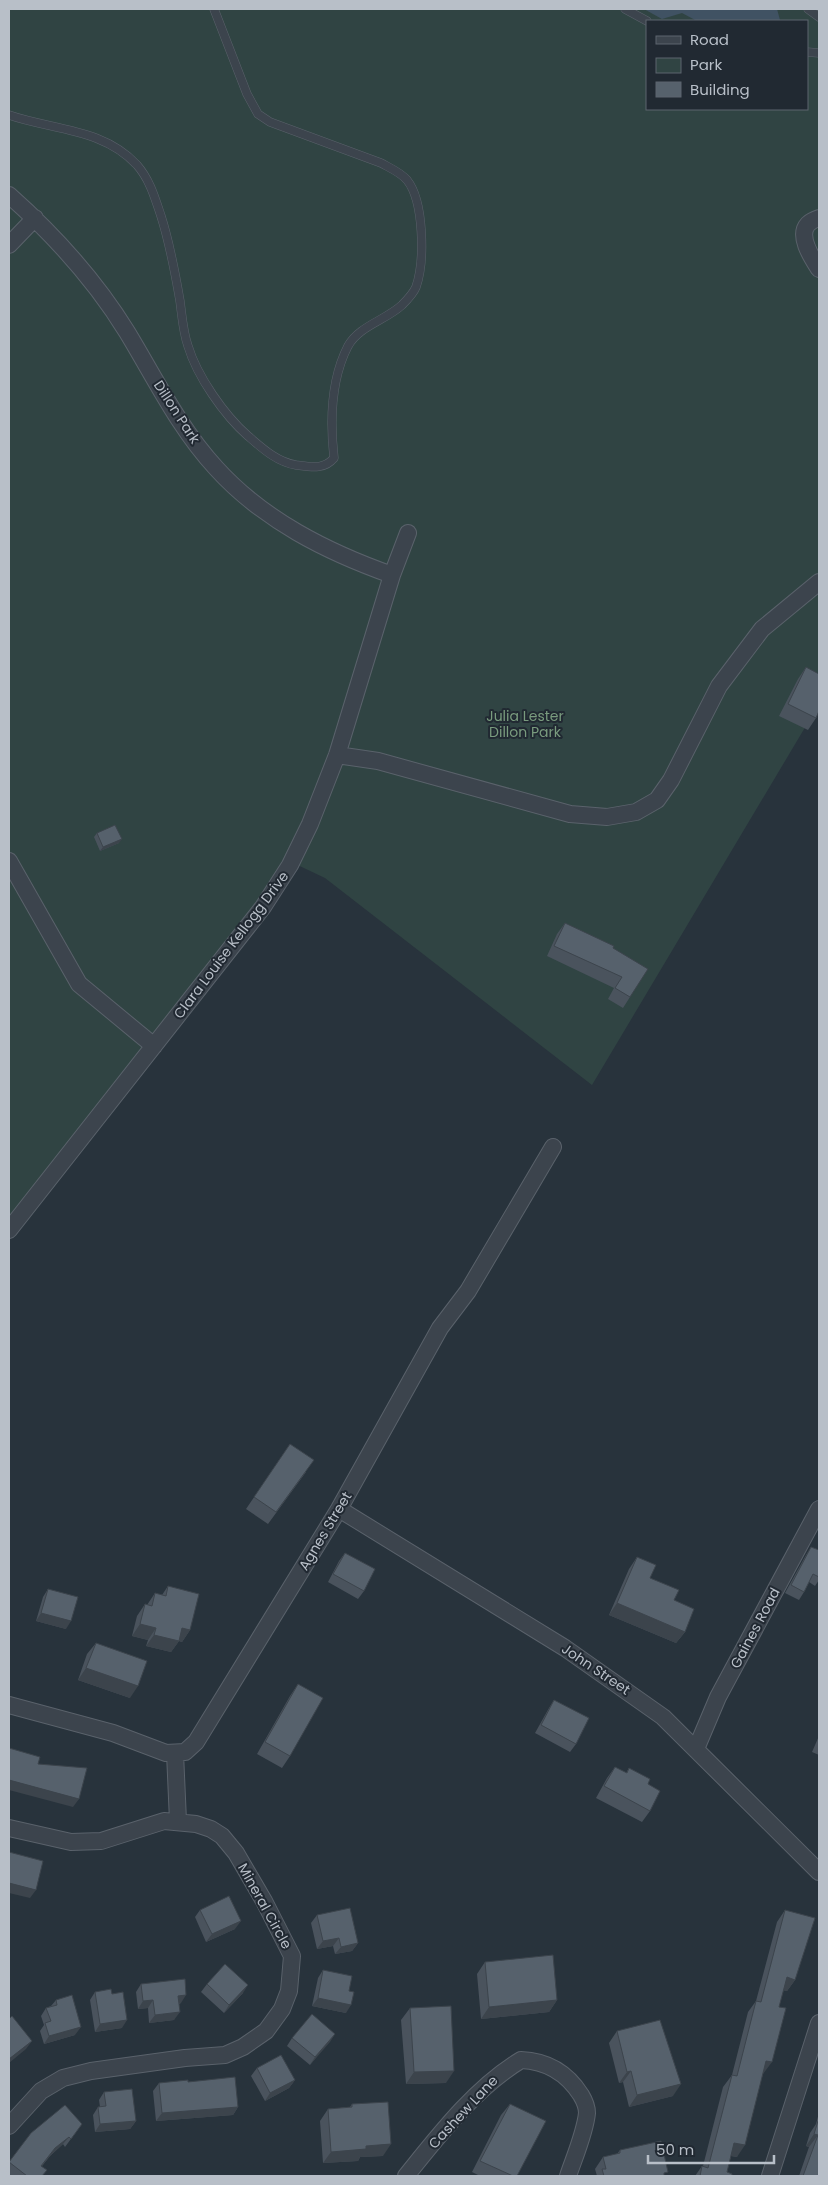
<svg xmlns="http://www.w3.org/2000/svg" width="828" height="2185" font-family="Poppins,sans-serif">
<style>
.green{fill:#304443;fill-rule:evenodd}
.water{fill:#405263}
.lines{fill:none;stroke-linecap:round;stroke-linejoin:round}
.service-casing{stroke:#5a626b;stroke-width:9}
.minor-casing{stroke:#5a626b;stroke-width:18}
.service{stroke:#3c444d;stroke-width:8}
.minor{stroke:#3c444d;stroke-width:16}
.wall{fill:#4a535d}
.shaded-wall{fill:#3c444c}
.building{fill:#56616c;stroke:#3c444c}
.labels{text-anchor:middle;stroke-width:4;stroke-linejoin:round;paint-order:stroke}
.street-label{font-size:14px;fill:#b8bfc8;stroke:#212932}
.park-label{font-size:14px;fill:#799b7e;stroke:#212932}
</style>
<rect width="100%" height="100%" fill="#28333c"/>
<path class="green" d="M9,9H819V704L592,1085L325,878L287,860L255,909L9,1217ZM647,21H807V109H647Z"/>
<path class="water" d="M644,9H777L780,20L697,21L682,13L662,19Z"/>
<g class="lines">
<g class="service-casing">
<path id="service" d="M625,9L647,21
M808,9L819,17
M807,52L819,53
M9,115C52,130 103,128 137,165C150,180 155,198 161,216C170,244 175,272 180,301C182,316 183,332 188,346C197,376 224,415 248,436C262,448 277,462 296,465C311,467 324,470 334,458C330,422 331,379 348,346C359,326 386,320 402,305C407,300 414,292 416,287C425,261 424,201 407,180C400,172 390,168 381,163L270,122L258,114L247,94L214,9"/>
</g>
<g class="minor-casing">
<path id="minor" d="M9,195C54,235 95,280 127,332C155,378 179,428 216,468C263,520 327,552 392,575
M819,218C816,219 811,221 808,224C797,236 812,258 819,269
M9,245L35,218
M337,755L378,761L570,814L607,817L636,812L657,800L671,780L719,686L762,629L819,582
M9,861L79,984L154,1046
M9,1230L263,907L290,865L310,824L337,755L392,575L408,533
M339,1509L565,1648L663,1717L819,1872
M9,1705L113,1733L166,1753L185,1752L196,1742L339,1509L440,1328L468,1291L553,1147
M696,1749L718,1697L819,1509
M175,1753L178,1821
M9,1828L71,1842L101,1841L164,1821L196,1824L211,1829L222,1836L236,1853L264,1901L292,1956L289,1991L282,2009L266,2031L243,2047L225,2055L185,2058L91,2071L63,2078L41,2091L9,2126
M406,2176C439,2135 475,2088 521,2060C547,2061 567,2073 581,2095C584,2100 587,2108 587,2113C585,2133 574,2158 568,2176
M770,2176L819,2023"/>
</g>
<use href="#service" class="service"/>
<use href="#minor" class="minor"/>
</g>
<path class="wall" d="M806,667L816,718L808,730L779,716L798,679Z
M97,833L119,843L100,851L94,837Z
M565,923L613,948L630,997L623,1008L608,999L614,988L547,956L557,934Z
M290,1444L306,1472L268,1524L246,1509Z
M811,1547L819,1550V1580L815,1586L809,1582L804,1592L799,1600L785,1593L806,1555Z
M345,1553L364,1591L358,1599L328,1582L339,1561Z
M637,1557L650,1578L674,1600L685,1632L676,1643L609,1615L629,1569Z
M168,1586L190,1630L182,1642L179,1641L171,1652L146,1646L148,1640L132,1636L137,1616L145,1604L147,1605L155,1593L162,1595Z
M48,1589L66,1629L36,1621L43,1597Z
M96,1643L130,1698L78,1680L87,1654Z
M298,1684L290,1756L282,1768L257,1754L290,1696Z
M554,1700L576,1744L570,1752L535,1733L549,1708Z
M819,1736V1755L812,1752Z
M615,1767L626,1773L629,1768L648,1784L650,1811L642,1822L596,1798L607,1778Z
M200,1910L235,1929L206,1942L195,1917Z
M785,1910L795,1980L787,1991L783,1990L763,2074L737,2157L731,2156L727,2172L732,2176H695L702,2166H703L723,2087L732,2075L748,2012L756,2001L777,1922Z
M317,1915L358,1943L352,1951L335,1954L333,1946L317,1949L311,1923Z
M485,1962L557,2000L549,2012L481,2019L477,1974Z
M323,1970L349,1991L346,2013L312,2006L318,1978Z
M141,1984L181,2003L179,2004L174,2020L149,2023L148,2008L138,2009L136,1992Z
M207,1984L243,1993L224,2013L201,1992Z
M95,1992L122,2028L95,2032L90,2000Z
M56,2000L75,2035L44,2044L40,2031L44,2025L41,2016L46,2008L51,2006Z
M410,2008L446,2083L406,2084L401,2020Z
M617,2031L673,2096L629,2107L623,2082L619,2083L609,2043Z
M335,2034L310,2065L287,2046L292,2038Z
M257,2068L295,2080L289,2088L265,2101L251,2076Z
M188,2082L238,2107L233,2115L156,2121L153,2091L159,2083Z
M104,2092L136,2121L130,2129L95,2132L93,2115L98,2107H100L99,2100Z
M352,2104L383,2156L360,2157L358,2161L323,2163L320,2121L328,2109L350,2107Z
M510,2104L517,2176H480L472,2172L501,2115Z
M819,2113V2176H799L809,2147L806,2146L810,2133L816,2124Z
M82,2124L65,2147L63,2144L50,2156L42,2166L43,2176H11L9,2175V2162Z
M620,2150L665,2176H597L595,2169L603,2157L617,2154Z"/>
<path class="shaded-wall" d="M122,839L119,843L100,851L103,847Z
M617,1603L685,1632L676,1643L609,1615Z
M41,1613L71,1621L66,1629L36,1621Z
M140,1624L156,1628L148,1640L132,1636Z
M182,1628L190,1630L182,1642L179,1641L171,1652L146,1646L154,1635Z
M86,1668L138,1686L130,1698L78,1680Z
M9,1780L79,1799L73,1807L9,1790Z
M9,1883L36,1890L30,1898L9,1893Z
M241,1921L235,1929L206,1942L212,1934Z
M339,1938L333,1946L317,1949L323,1941Z
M358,1943L352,1951L335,1954L341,1947Z
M787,1977L795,1980L787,1991L778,1989Z
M248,1985L243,1993L224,2013L229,2005Z
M186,1995L181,2003L172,2004L178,1996Z
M318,1998L351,2005L346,2013L312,2006Z
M153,2000L148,2008L138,2009L143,2001Z
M557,2000L549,2012L481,2019L489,2007Z
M180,2012L174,2020L149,2023L155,2015Z
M127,2020L122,2028L95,2032L100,2024Z
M81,2027L75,2035L44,2044L49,2036Z
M335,2034L330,2042L310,2065L315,2057Z
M32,2041L26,2049L9,2063V2059Z
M766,2061L772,2062L763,2074L758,2073Z
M454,2071L446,2083L406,2084L414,2072Z
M631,2071L623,2082L619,2083L627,2072Z
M295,2080L289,2088L265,2101L270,2093Z
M681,2084L673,2096L629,2107L637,2095Z
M238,2107L233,2115L156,2121L162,2113Z
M136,2121L130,2129L95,2132L100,2124Z
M814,2134L818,2135L809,2147L806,2146Z
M69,2137L63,2144L50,2156L36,2174L55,2148Z
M734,2143L745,2145L737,2157L726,2155Z
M391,2144L383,2156L360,2157L358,2161L323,2163L331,2152L366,2146Z"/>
<path class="building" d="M806,667L819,674V711L816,718L788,704Z
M115,825L122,839L103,847L97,833Z
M565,923L614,946L613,948L648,969L630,997L615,988L622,977L554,946Z
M290,1444L314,1460L276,1512L254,1497Z
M811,1547L819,1550V1577L813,1574L804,1592L791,1585Z
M345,1553L375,1569L364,1591L333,1574Z
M637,1557L656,1565L650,1578L679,1590L674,1600L694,1609L685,1632L617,1603Z
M168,1586L199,1594L190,1630L182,1628L179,1641L154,1635L156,1628L140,1624L145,1604L152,1606L155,1593L166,1596Z
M48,1589L78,1597L71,1621L41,1613Z
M96,1643L147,1661L138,1686L86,1668Z
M298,1684L323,1698L290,1756L265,1742Z
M554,1700L589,1718L576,1744L541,1725Z
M9,1748L40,1757L38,1764L87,1768L79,1799L9,1780Z
M615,1767L627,1773L629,1768L650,1779L648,1784L660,1791L650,1811L604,1786Z
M9,1852L43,1861L36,1890L9,1883Z
M229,1896L241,1921L212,1934L200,1910Z
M350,1908L358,1943L341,1947L339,1938L323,1941L317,1915Z
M785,1910L815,1918L795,1980L787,1977L779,2007L786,2008L772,2062L766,2061L745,2145L734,2143L727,2172L732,2174V2176H700L702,2166L708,2168L732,2075L737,2076L756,2001L761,2002Z
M553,1955L557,2000L489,2007L485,1962Z
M225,1964L248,1985L229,2005L207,1984Z
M323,1970L352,1976L349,1991L354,1992L351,2005L318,1998Z
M185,1979L186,1995L178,1996L180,2012L155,2015L153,2000L143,2001L141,1984Z
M111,1989L112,1994L123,1992L127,2020L100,2024L95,1992Z
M72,1995L81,2027L49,2036L45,2023L51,2021L46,2008L57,2005L56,2000Z
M451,2006L454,2071L414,2072L410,2008Z
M312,2014L335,2034L315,2057L292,2038Z
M12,2016L32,2041L9,2059V2019Z
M660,2020L681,2084L637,2095L631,2071L627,2072L617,2031Z
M281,2055L295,2080L270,2093L257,2068Z
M235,2077L238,2107L162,2113L159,2083L188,2080V2082Z
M132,2089L136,2121L100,2124L98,2107L106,2106L104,2092Z
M388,2102L391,2144L366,2146V2149L331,2152L328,2109L352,2107V2104Z
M510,2104L546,2121L517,2176H513L480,2161Z
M65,2105L82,2124L71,2139L69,2137L55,2148L41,2166L47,2170L42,2176H27L9,2162L31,2133Z
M818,2121L819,2122V2176H803L818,2135L814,2134Z
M661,2141L668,2172L664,2173V2176H604L602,2169H606L603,2157L620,2153V2150Z"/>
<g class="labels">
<g class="street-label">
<text transform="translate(177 412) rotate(57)" y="5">Dillon Park</text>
<text transform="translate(231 945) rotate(-53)" y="5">Clara Louise Kellogg Drive</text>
<text transform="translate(325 1531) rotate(-59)" y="5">Agnes Street</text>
<text transform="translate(755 1628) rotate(-62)" y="5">Gaines Road</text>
<text transform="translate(596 1669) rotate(34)" y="5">John Street</text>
<text transform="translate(265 1906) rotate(61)" y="5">Mineral Circle</text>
<text transform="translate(463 2112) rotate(-47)" y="5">Cashew Lane</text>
</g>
<g class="park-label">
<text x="525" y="721">Julia Lester<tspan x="525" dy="16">Dillon Park</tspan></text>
</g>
</g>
<rect width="828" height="2185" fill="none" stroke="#b8bfc8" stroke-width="20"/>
<rect x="646" y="20" width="162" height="90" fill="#212932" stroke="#5d656e"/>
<rect x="656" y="36" width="25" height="8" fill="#3c444d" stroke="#5d656e"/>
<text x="690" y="45" font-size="15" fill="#b8bfc8">Road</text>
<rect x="656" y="58" width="25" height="15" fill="#304443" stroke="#5d656e"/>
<text x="690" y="70" font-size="15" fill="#b8bfc8">Park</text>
<rect x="656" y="82" width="25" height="15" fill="#56616c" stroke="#5d656e"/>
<text x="690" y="95" font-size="15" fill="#b8bfc8">Building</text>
<path d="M648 2155v8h126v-8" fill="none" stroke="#b8bfc8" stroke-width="2.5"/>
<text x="656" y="2155" font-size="15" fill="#b8bfc8" stroke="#212932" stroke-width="4" paint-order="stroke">50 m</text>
</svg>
